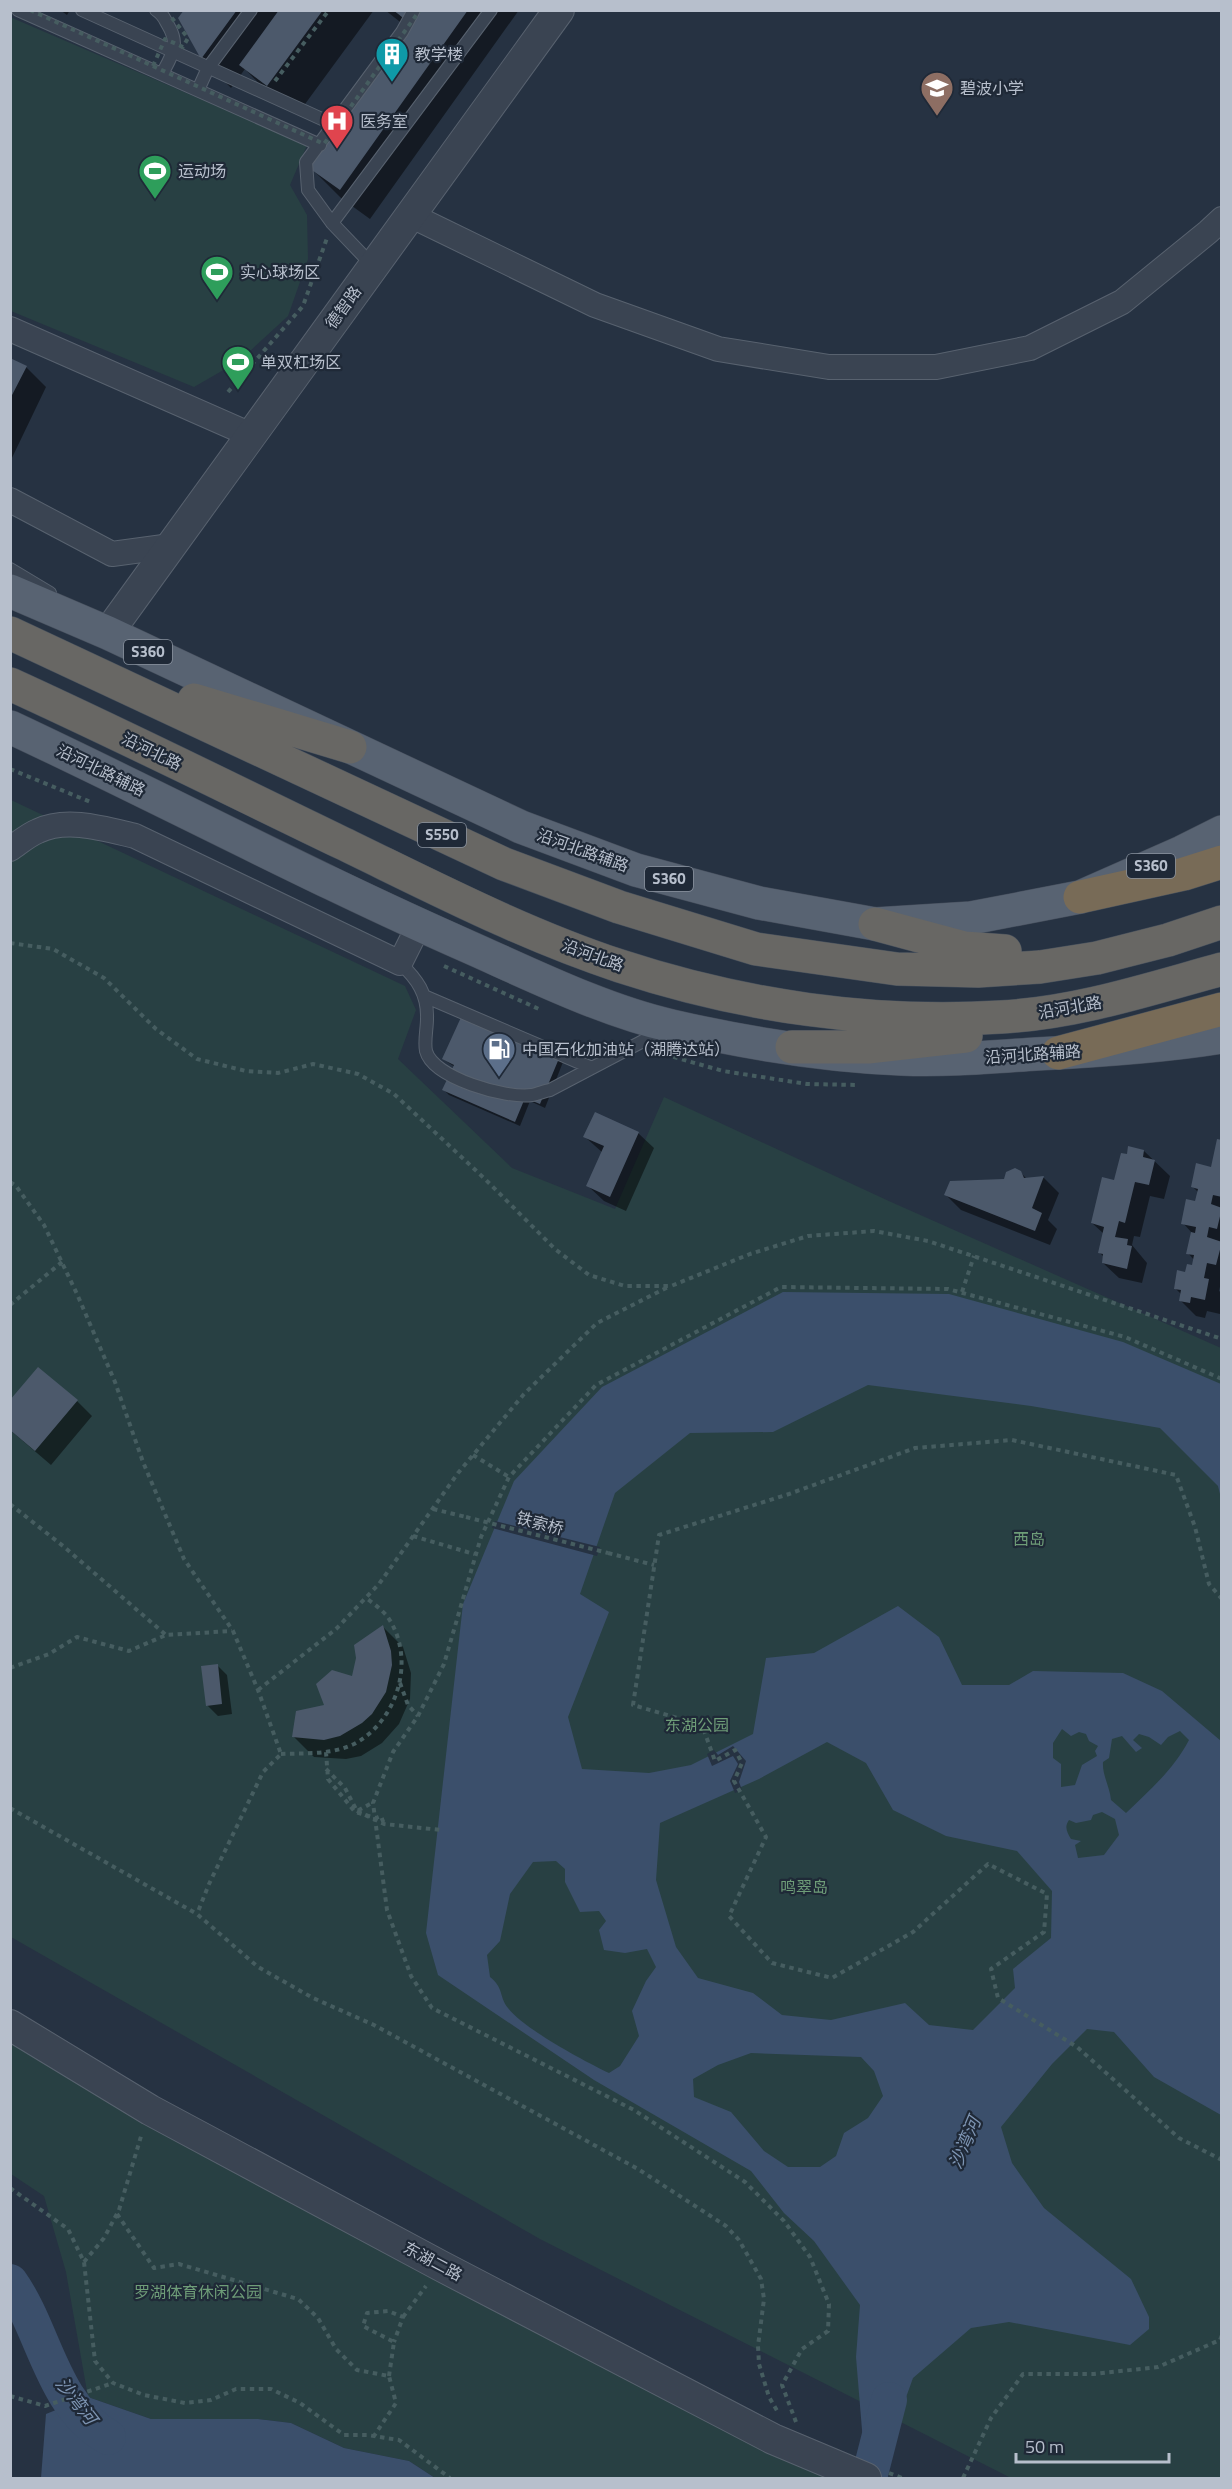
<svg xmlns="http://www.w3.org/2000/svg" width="1232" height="2489" font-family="'Titillium Web','Noto Sans SC',sans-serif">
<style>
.green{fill:#284043}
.water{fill:#3b4f6b;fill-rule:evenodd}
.pier{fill:#263242}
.shadow{fill:#0007}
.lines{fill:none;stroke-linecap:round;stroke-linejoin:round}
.river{stroke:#3b4f6b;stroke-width:36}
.building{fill:#4c596b}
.service-casing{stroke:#58626f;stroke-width:14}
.minor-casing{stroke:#58626f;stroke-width:26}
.tertiary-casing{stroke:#58626f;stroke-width:32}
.primary-casing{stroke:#444d5b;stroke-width:34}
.trunk-casing{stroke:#454f5c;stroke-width:34}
.motorway-casing{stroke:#454f5c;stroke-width:34}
.path{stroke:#465d60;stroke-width:4;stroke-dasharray:4.5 4.5;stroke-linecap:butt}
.service{stroke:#3a4452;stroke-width:12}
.minor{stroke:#3a4452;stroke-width:24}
.tertiary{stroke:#3a4452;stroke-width:30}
.primary{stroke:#586372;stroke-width:33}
.trunk{stroke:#686764;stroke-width:33}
.motorway{stroke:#786b57;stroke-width:33}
.path-bridge{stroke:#465d60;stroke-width:4;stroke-dasharray:4.5 4.5;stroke-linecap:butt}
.labels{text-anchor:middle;stroke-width:4.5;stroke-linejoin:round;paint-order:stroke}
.shield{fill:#1f2937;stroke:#89929f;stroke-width:1.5}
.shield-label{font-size:15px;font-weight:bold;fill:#b7bfcc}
.poi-label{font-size:16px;fill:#b7bfcc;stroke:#1f2937;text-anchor:start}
.street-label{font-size:16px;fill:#b7bfcc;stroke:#1f2937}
.park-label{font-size:16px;fill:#6e9d78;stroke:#1f2937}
.water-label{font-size:18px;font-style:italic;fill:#7e95b3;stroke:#1f2937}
</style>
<rect width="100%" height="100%" fill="#263242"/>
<path class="green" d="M10,17L307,145L290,185L307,215L308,259L288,316L239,361L194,387L11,311Z
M11,800L405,986L416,1010L398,1059L512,1168L615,1209L664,1097L891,1202L1221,1348V2478H1011L540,2239L11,1937Z
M11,2037L135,2116L826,2478H435L409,2461L344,2448L291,2423L258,2419H151L88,2397L66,2272L44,2196L11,2174Z"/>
<path class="water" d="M783,1292L949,1294L1123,1342L1221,1384V1498L1218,1486L1160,1428L1031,1406L868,1385L773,1432L690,1433L615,1493L580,1594L609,1612L568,1717L582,1769L649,1773L691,1765L753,1734L766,1658L814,1653L898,1606L939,1637L962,1685H1009L1033,1671L1123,1673L1162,1691L1221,1741V2115L1154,2077L1114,2032L1087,2029L1052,2064L1001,2127L1012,2163L1044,2208L1131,2279L1149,2317V2329L1130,2345L1009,2322L971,2328L913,2378L887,2450L863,2442L856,2357L860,2305L814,2241L784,2213L751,2171L594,2080L438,1975L426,1933L463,1604L514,1481L602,1387ZM1062,1729L1071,1736L1079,1732L1086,1734L1089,1741L1098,1746L1095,1751L1097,1756L1082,1765L1075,1785L1061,1787V1764L1053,1758V1743ZM1180,1731L1189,1740C1174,1769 1149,1791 1126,1813L1111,1800C1110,1787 1102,1775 1103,1762L1109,1758L1112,1739L1122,1736L1136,1752L1142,1748L1133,1740L1139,1734L1149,1737L1161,1745L1168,1737ZM827,1742L866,1763L893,1810L946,1836L1017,1851L1052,1891L1051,1938L1013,1969L1015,1988L973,2030L929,2025L905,2003L831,2020L782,2015L753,1993L698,1978L676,1947L656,1880L660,1823L759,1779ZM1102,1812L1115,1819L1119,1835L1104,1855L1078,1858L1075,1845L1081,1841L1071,1839C1067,1832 1064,1827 1069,1820L1076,1823L1091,1820L1093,1815ZM556,1861L565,1869V1882L580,1912L599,1911L606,1921L599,1930L604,1950L625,1953L647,1949L656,1967L646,1981L632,2011L639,2036L620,2066L609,2073C584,2061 524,2029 508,2008C499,1997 504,1988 490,1977L487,1955L500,1941L510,1894L533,1862ZM751,2053L861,2057L874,2071L883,2096L868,2118L844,2133L836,2156L820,2167H788L764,2151L731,2112L694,2097L693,2079L718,2065Z
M88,2397L151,2419H258L291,2423L344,2448L409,2461L435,2478H41L46,2414Z"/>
<path class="pier" d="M495,1521L600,1547L597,1556L492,1528Z
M733,1746L746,1761L739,1782L742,1790L735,1793L730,1781L738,1764L733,1756L712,1766L707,1754L714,1750L718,1755Z"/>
<path class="shadow" d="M60,10H70L67,15Z
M186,10H374L297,115L270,95L245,69L231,88L202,58Z
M385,10H519L370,219L341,198L311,168L409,29Z
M10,360L26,367L46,387L10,462Z
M463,1015L563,1062L545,1108L530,1101L520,1126L449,1095L444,1090L455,1067L443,1059Z
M638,1133L654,1148L626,1211L604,1201L588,1186L603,1153L585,1137Z
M1222,1142V1278L1219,1291L1222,1293V1306L1220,1314L1207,1311L1205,1318L1196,1316L1180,1300L1182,1295L1175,1288L1193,1267L1194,1260L1188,1253L1192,1233L1183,1223L1196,1203L1199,1193L1193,1187L1212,1168Z
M1144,1151L1170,1176L1164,1199L1150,1196L1140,1237L1134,1236L1132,1245L1147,1263L1142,1283L1119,1278L1103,1263L1104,1257L1099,1252L1104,1234L1092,1223L1116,1182Z
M1020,1172L1028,1180L1044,1178L1059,1193L1048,1220L1057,1229L1050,1245L961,1210L946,1195L1005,1181Z
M77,1401L92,1416L51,1465L10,1430Z
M383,1627L403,1647L411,1673L410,1699L399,1724L382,1743L361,1756L346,1759L314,1757L294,1737L353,1678L357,1658Z
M217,1665L227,1675L232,1714L218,1716L207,1705Z"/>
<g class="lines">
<path class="river" d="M10,2282C45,2331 51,2404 108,2437
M869,2478L889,2400"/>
</g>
<path class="building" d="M184,10H237L201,59L178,18Z
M279,10H323L267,86L239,65Z
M393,10H468L340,190L309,168L411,24Z
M10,358L27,366L10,399Z
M463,1013L560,1056L540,1104L525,1098L515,1122L442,1090L454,1065L442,1059Z
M595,1112L639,1132L610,1197L586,1186L604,1146L583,1137Z
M1217,1139L1222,1140V1197L1213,1195L1211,1204L1222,1208L1217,1229L1209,1227L1207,1237L1222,1242L1216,1265L1207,1263L1204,1278L1209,1279L1205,1300L1191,1297L1190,1303L1179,1301L1181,1290L1174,1289L1177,1270L1185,1272L1187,1264L1192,1265L1194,1255L1186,1254L1191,1232L1195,1233L1196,1227L1181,1224L1186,1199L1195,1201L1198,1189L1191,1187L1196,1163L1211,1167Z
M1128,1146L1144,1150L1143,1157L1155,1160L1149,1185L1135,1182L1125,1223L1119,1221L1115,1237L1128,1239L1127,1245L1132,1246L1127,1269L1102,1263L1103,1254L1098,1253L1104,1227L1091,1223L1102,1177L1114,1180L1121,1153L1127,1154Z
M1015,1168L1021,1171L1024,1178L1044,1176L1032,1208L1042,1213L1035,1231L944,1195L950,1181L1004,1179L1006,1172Z
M38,1367L78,1400L35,1451L10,1430V1400Z
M383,1625L391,1651L392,1665L386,1692L372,1714L362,1723L340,1736L324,1740L292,1737L296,1711L324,1705L316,1684L332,1670L352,1676L356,1658L354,1645Z
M218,1664L222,1704L206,1706L201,1666Z"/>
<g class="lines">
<g class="service-casing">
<path id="service" d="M18,10L320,145
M82,10L335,125
M156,10C163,14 164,18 168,25C180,45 172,55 162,74
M198,90L208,68L251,10
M332,223L491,10
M373,266L332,223L308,190L306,162L402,32L414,10
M10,569L50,593
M400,963C417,979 428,994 427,1019C427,1029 424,1041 426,1051C433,1078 506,1099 532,1095C538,1094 544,1091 550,1090L664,1030
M424,996L592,1068"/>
</g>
<g class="minor-casing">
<path id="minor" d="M410,215L595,305L718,349L829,367H936L1030,348L1122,302L1208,232L1222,219
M10,329L251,435
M10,500L112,554L171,546
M10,849C19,843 28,835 38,831C67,817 105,829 135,836L400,963L419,925"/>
</g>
<g class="tertiary-casing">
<path id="tertiary" d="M108,633L559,10
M10,2025L150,2110L441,2266L773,2439L866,2478"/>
</g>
<g class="primary-casing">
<path id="primary" d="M10,591L108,633L521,827L636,870L759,903L875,924L971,918L1080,897L1182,852L1222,832
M10,727C164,799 314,879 469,947C532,975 605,1011 672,1026C746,1043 825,1056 901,1059C946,1061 991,1057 1036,1054C1098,1051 1160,1047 1222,1037"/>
</g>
<g class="trunk-casing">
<path id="trunk" d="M10,633L504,864L619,907L756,949L897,969L978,971L1040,967L1097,958L1168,940L1222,922
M10,684C122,735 232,790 342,843C433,887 523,934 620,966C742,1006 873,1025 1001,1017C1077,1013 1149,989 1222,969
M194,700L350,747
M875,924L964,948L1005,951
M792,1047H868L966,1036"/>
</g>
<g class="motorway-casing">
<path id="motorway" d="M1080,897L1184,874L1222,862
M1058,1053L1222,1009"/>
</g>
<path class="path" d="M275,81L329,10
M228,392L303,306L327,238
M10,769L93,803
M10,943L53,949L104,978L156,1029L197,1059L246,1071L278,1073L313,1064L358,1074L394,1094L485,1179L555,1249L589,1275L625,1286H671L750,1254L808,1236L874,1231L928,1241L1222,1339
M444,966L541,1010
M656,1052L723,1071L807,1084L858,1085
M10,1182L16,1186L44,1225L77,1294L115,1382L143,1462L184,1559L233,1631L258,1690L281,1754L263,1772L209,1884L197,1914
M962,1292L974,1256
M10,1305L62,1262
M473,1455L509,1477
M10,1504L63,1546L166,1635
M433,1509L466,1517
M413,1536L474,1554
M608,1553L654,1565
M1222,1599L1209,1584L1195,1527L1176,1475L1012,1440L915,1448L789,1494L659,1535L633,1705L702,1725L715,1761L735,1750L742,1763L734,1781L766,1837L729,1916L772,1963L832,1978L913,1932L988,1864L1047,1894L1044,1932L991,1969L998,1998L1077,2047L1179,2138L1222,2160
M10,1668L49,1654L77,1637L129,1651L166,1635L232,1631
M400,1683L408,1705L418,1716
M258,1690L336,1629L379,1584L458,1473L524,1394L597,1323L670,1286
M326,1752L328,1779L355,1812L376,1818L381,1816L384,1824
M281,1754C305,1753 331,1755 354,1744C398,1721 417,1658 387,1616C381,1609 373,1603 366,1598
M326,1769L345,1788L357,1811L372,1803
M10,1808L197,1914L258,1967L313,1998L374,2025L638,2169L726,2226L739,2240L761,2279L764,2299L758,2346L759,2364L769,2397L779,2414
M10,2188L68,2229L84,2262L95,2361L113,2383L144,2395L185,2403L211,2400L236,2389H271L300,2403L344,2435H367L399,2440L450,2478
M117,2214L154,2268L179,2264L298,2299L318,2318L336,2349L357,2370L389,2376L396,2403L374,2436
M84,2262L104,2238L119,2210L142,2133
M403,2317L426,2286
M389,2376L394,2342L363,2326L367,2313L388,2311L403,2317L394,2342
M10,2396L45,2406L113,2383
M796,2422L782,2385L802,2349L828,2331L829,2304L810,2257L784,2221L745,2182L634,2110L432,2008L411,1976L387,1910L373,1803L393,1752L418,1716L444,1664L481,1537L509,1477L596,1385L781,1287L948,1289L1125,1337L1222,1379
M889,2473L902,2478
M963,2478L991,2418L1023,2374H1094L1158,2367L1220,2340L1222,2335"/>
<use href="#service" class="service"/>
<use href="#minor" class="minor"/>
<use href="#tertiary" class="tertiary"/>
<use href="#primary" class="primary"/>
<use href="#trunk" class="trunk"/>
<use href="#motorway" class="motorway"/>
<path class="path-bridge" d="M30,10L324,144L420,10
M153,66L165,39L183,47L188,38L171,17
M466,1517L608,1553
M357,1811L384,1824L441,1830"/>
</g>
<defs>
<g id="building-pin" transform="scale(1.725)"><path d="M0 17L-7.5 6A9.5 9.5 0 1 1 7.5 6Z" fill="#0f9aa8" stroke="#1f2937"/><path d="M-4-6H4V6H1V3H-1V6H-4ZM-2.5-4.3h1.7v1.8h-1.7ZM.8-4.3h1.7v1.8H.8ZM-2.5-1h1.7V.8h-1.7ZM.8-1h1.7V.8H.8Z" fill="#fff"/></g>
<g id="school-pin" transform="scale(1.725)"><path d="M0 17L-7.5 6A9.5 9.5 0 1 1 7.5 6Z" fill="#8d6e63" stroke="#1f2937"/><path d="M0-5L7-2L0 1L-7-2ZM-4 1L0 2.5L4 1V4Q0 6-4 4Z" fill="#fff"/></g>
<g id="hospital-pin" transform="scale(1.725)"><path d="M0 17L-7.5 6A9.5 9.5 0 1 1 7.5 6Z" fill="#e0444e" stroke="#1f2937"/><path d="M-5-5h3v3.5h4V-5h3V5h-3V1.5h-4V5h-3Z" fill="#fff"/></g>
<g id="stadium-pin" transform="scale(1.725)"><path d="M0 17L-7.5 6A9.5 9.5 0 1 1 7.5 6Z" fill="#2e9e5b" stroke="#1f2937"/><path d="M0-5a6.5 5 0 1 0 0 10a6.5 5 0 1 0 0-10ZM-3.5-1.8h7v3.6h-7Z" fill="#fff"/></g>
<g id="fuel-pin" transform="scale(1.725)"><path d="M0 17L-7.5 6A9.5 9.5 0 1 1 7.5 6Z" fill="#5c6f8a" stroke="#1f2937"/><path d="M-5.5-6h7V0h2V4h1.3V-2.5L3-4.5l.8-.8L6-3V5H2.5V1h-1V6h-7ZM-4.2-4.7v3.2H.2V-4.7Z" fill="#fff"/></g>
</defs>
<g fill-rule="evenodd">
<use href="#building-pin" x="392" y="54"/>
<use href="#school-pin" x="937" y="88"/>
<use href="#hospital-pin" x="337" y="121"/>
<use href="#stadium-pin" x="155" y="171"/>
<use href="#stadium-pin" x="217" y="272"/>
<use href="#stadium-pin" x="238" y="362"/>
<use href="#fuel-pin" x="499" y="1049"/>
</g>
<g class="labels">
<g class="shield">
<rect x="124" y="640" width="48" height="24" rx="4.5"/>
<rect x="418" y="823" width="48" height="24" rx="4.5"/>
<rect x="1127" y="854" width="48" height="24" rx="4.5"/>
<rect x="645" y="867" width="48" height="24" rx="4.5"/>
</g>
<g class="shield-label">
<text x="148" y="657">S360</text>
<text x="442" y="840">S550</text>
<text x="1151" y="871">S360</text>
<text x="669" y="884">S360</text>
</g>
<g class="poi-label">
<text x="415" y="60">教学楼</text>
<text x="960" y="94">碧波小学</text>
<text x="360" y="127">医务室</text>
<text x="178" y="177">运动场</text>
<text x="240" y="278">实心球场区</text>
<text x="261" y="368">单双杠场区</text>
<text x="522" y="1055">中国石化加油站（湖腾达站）</text>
</g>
<g class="street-label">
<text transform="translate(343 307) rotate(-54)" y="6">德智路</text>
<text transform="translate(152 751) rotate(26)" y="6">沿河北路</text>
<text transform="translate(101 770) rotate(26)" y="6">沿河北路辅路</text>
<text transform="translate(583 850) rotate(20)" y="6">沿河北路辅路</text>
<text transform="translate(593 955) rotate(20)" y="6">沿河北路</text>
<text transform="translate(1070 1007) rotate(-10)" y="6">沿河北路</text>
<text transform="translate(1033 1054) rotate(-4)" y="6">沿河北路辅路</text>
<text transform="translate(540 1523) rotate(15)" y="6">铁索桥</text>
<text transform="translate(433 2261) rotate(28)" y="6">东湖二路</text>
</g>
<g class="park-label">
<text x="1029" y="1545">西岛</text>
<text x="697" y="1731">东湖公园</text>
<text x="804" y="1893">鸣翠岛</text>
<text x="198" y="2298">罗湖体育休闲公园</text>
</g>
<g class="water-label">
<text transform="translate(965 2143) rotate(-67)" y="6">沙湾河</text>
<text transform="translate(76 2401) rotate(52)" y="6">沙湾河</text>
</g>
</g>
<rect width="1232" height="2489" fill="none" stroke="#b7bfcc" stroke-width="24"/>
<path d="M1016 2453v9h153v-9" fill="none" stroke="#b7bfcc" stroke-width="3"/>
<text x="1025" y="2453" font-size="18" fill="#b7bfcc" stroke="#1f2937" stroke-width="4.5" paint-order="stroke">50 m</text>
</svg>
